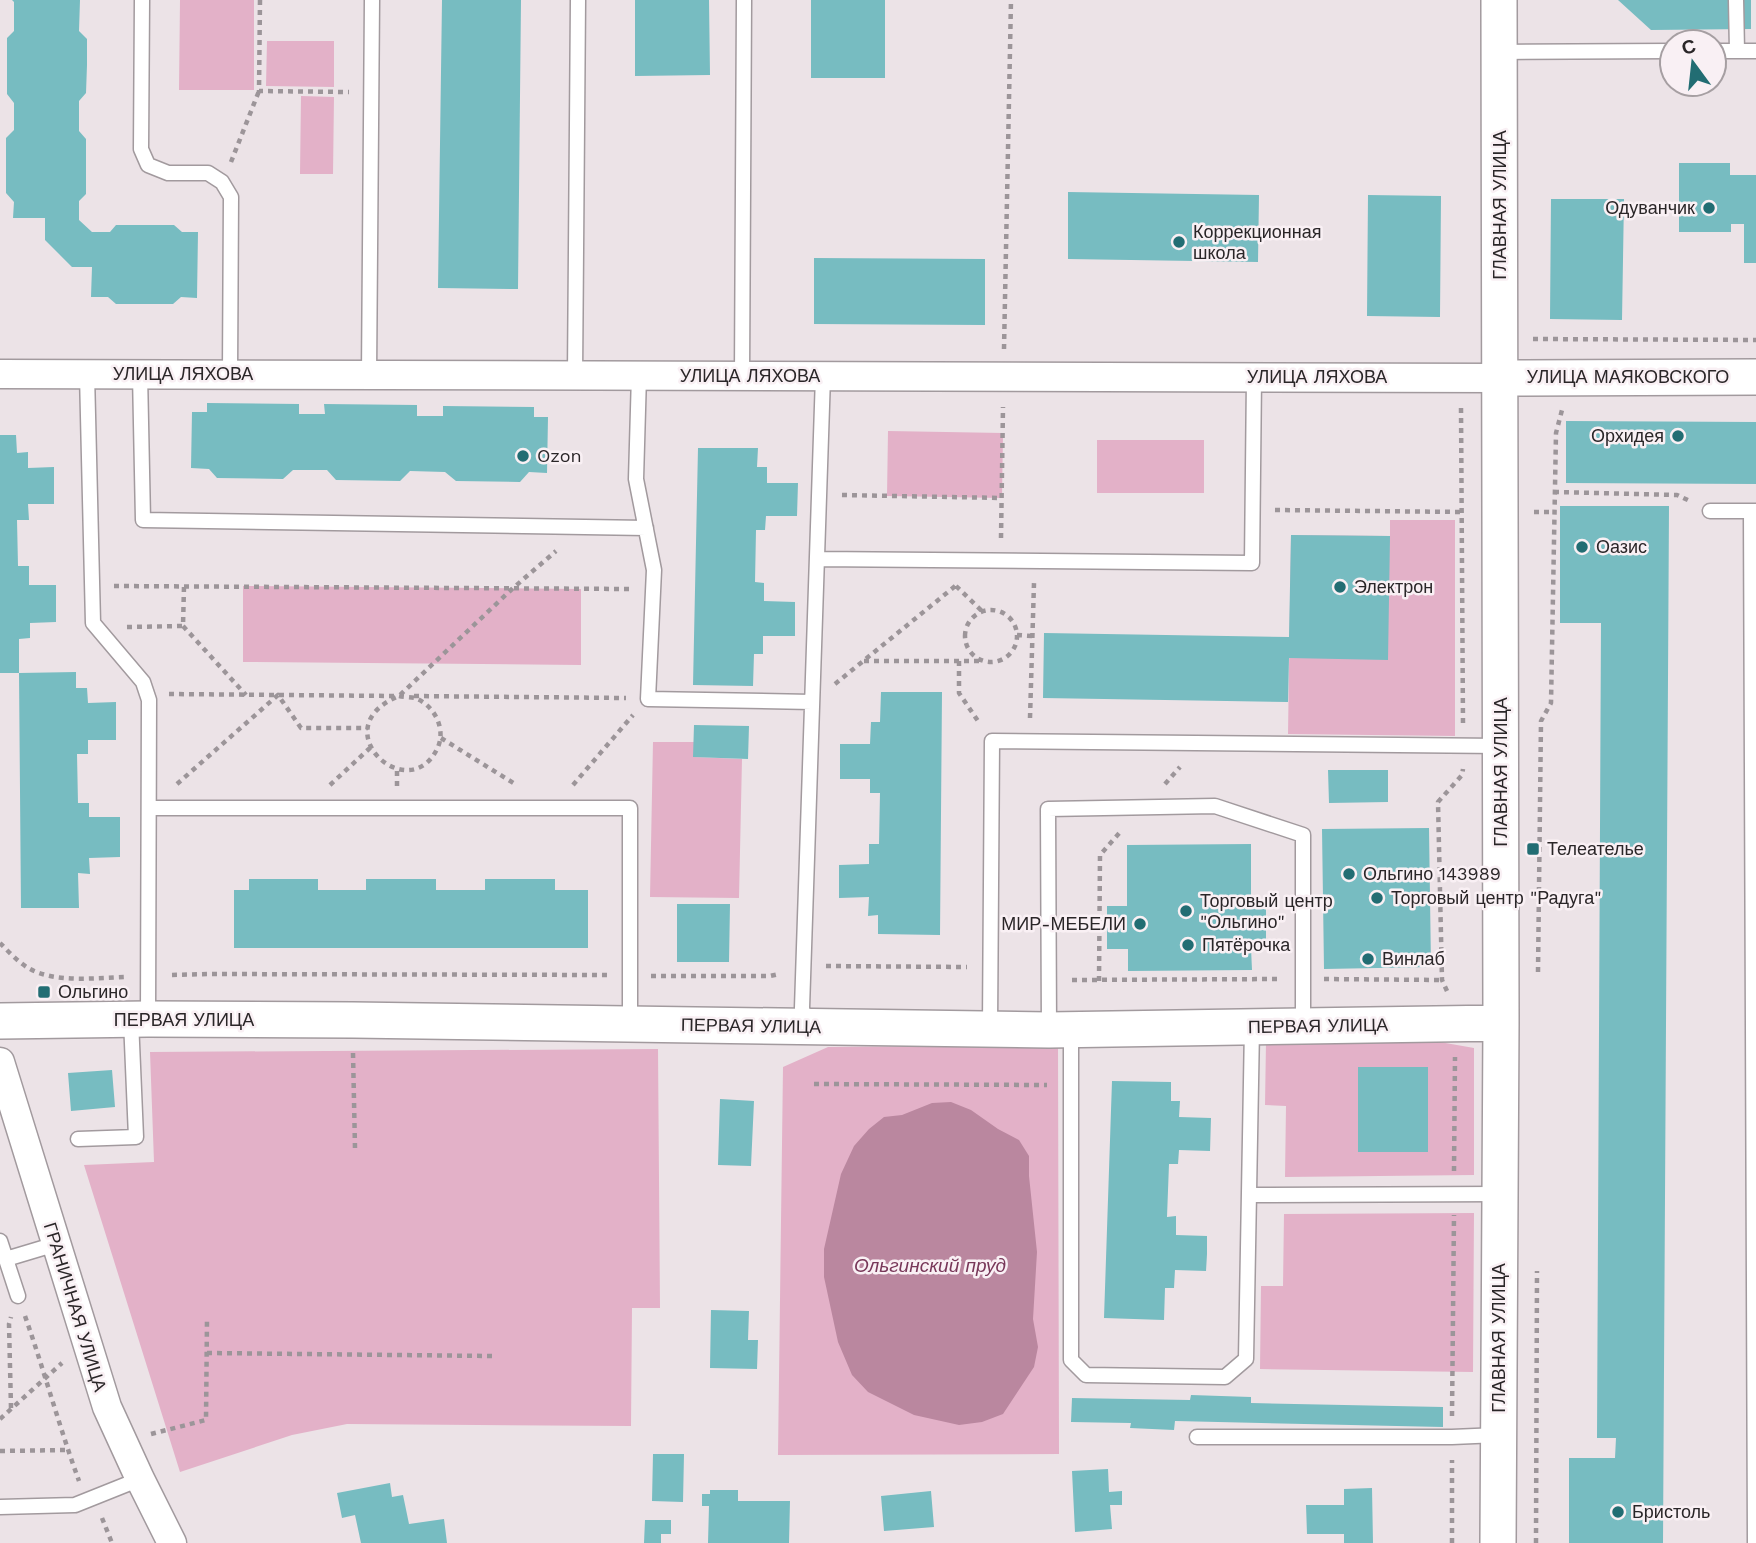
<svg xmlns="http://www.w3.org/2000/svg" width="1756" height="1543" font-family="'Work Sans',sans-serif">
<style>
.green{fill:#e3b1c8}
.water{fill:#ba879f}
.building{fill:#77bcc1}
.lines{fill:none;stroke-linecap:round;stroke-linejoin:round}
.service-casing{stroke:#a29a9e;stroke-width:17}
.minor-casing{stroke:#a29a9e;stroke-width:31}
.tertiary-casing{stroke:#a29a9e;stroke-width:38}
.path{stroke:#9c9599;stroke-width:4.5;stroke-dasharray:5 5;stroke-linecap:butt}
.service{stroke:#fff;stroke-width:14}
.minor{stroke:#fff;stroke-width:28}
.tertiary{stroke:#fff;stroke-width:35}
.poi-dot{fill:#226d73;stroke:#f9f0f4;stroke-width:2.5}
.labels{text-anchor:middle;stroke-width:5;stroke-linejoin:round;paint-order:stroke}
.street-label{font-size:18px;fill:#2a2628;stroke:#f9f0f4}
.poi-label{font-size:18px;fill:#2a2628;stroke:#f9f0f4;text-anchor:start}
.water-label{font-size:19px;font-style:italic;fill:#783759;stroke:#f9f0f4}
</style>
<rect width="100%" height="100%" fill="#ece3e7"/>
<path class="green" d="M180,0H254V90H179Z
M267,41H334V87L266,86Z
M301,96L334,97L333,174H300Z
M888,431L1003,433L1002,498L887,496Z
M1097,440H1204V493H1097Z
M1390,520H1455V736L1288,734L1291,535L1390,536Z
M243,586L581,589V665L243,662Z
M653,742H694V757L742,759L739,898L650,897Z
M1434,1041L1474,1048V1175L1285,1177L1286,1106L1265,1105L1266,1042Z
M1058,1045L1059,1454L778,1455L783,1067L828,1047Z
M658,1049L660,1308H632L631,1426L347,1424L292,1435L180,1472L84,1165L154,1162L150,1052Z
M1474,1213L1473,1372L1260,1369L1261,1286H1283L1284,1214Z"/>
<path class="water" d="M951,1102L971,1110L998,1129L1019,1140L1029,1156V1176L1037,1252L1033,1319L1038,1347L1034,1367L1003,1414L982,1422L959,1425L914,1415L868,1392L852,1375L838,1342L824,1277V1249L841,1174L854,1146L869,1129L884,1117L902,1115L932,1103Z"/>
<path class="building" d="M12,0H80L79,31L87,39V65L86,93L79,101V131L86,139V194L79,201V220L92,232H110L116,225H174L182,232H198L197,298L181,297L173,304H116L108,297H91L92,267H72L45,240V218H13L14,202L6,193V138L14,130V103L7,94V38L14,31V2Z
M442,0H521L518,289L438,288Z
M635,0H709L710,75L635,76Z
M811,0H885V78H811Z
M1618,0H1751V29L1651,30Z
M1679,163H1730V175H1756V263H1744V224H1731V232H1679Z
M1068,192L1259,195L1258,262L1068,259Z
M1368,195L1441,196L1440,317L1367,316Z
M1551,199H1624L1622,320L1550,319Z
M814,258L985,259V325L814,324Z
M207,403L299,404V414H325L324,404L417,405V416H443V406L534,407V417H548L547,473L529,472L520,482L456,481L445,472L410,471L400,481L336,480L327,470H293L283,479L217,478L209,469L191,468L192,412H207Z
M1566,421L1756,422V484L1566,483Z
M0,435H16L17,453L28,452V468L54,467V504H28L29,520H17L18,566H29V585H56V622L30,623V638L19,639V673L76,672V688H87L88,703L116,702V740H88V754H77L78,803H89V817H120V857L89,858L90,874L78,873L79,908H21L19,673H0Z
M698,448H758L757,467H767V483H798L797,516H766L765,530H756L755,582L764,583V601L795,602V636H763V654H754L753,686L693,685Z
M1560,506H1669L1663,1543H1569V1458H1615L1616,1438H1597L1601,623H1560Z
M1291,535L1390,536L1388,660L1289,658L1288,702L1043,698L1044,633L1289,637Z
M881,692H942L940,935L878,934V915L868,916L869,897L839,898V865L869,864V844H879L880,793H870V779H840V744H870L871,722H880Z
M694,725L749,726L748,759L693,757Z
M1328,770H1388V802L1329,803Z
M1429,828L1431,967L1324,969L1322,829Z
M1251,844V905L1266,904V948H1251L1252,970L1128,971V949H1107V906H1127V845Z
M249,879H318V890H366V879H436V890H485V879H555V890H588V948H234V890H249Z
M677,904H730L729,962H677Z
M1358,1067H1428V1152H1358Z
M112,1070L115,1107L71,1111L68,1073Z
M1112,1081L1171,1082V1101H1180L1179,1117L1211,1118L1210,1151L1179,1150L1178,1164H1169L1167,1217L1176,1216V1235L1207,1236V1254L1206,1271L1175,1270L1174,1288H1165L1164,1320L1104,1318Z
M720,1099L754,1101L751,1166L718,1165Z
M711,1310L749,1311L748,1340H758L757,1369L710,1368Z
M1191,1395L1251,1397V1403L1443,1407V1427L1175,1421L1174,1430L1130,1428L1131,1423L1071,1422L1072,1398L1190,1400Z
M653,1454H684L683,1502L652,1501Z
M1108,1469L1109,1492L1122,1491V1505H1110L1112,1529L1075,1532L1072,1471Z
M390,1483L392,1497L403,1495L409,1524L444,1519L447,1543H361L355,1515L342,1518L337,1493Z
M1372,1488L1373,1543H1344V1534H1307L1306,1505H1344V1489Z
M710,1490H738V1501H790L789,1543H708L709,1506H702V1494H710Z
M931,1491L934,1527L884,1531L881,1496Z
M645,1520H671V1534H661V1543H644Z"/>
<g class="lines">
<g class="service-casing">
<path id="service" d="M142,0L141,149L148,165L168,173H208L222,182L231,197L230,374
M1736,0L1737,51
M1714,51H1756
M1499,52L1672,51
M87,374L93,623L143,682L149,700L148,1018
M140,374L143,520L646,528
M369,375L372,0
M575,375L578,0
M639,375L636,479L654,570L648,699L812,702
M742,376L744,0
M1710,511H1756
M1751,511L1755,1543
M817,559L1252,563L1254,377
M150,808H630V1023
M806,1025L802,1008L823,376
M990,1028L992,741L1500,746
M1049,1029L1048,809L1215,806L1303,835V1025
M1071,1030V1360L1086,1375L1225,1377L1246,1359L1252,1027
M78,1139L136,1137L131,1020
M1249,1195L1499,1194
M0,1241L18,1296
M6,1259L56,1244
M1197,1437H1452L1498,1435
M0,1507L75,1505L140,1479"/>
</g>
<g class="minor-casing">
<path id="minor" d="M0,374L1500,378
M0,1062L107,1407L140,1479L172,1543"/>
</g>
<g class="tertiary-casing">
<path id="tertiary" d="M1500,378L1756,377
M0,1021L148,1019L353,1020L1049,1030L1501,1023
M1498,1543L1501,1023L1499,0"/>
</g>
<path class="path" d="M260,0L259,91L349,92
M231,162L259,91
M1533,339L1756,340
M1004,349L1011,0
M1461,408L1463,725
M1554,492L1677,495L1692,502
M842,495L1002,498
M1275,510L1462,512
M1534,512H1554
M1001,538L1003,407
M114,586L630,589
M956,586L983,612
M965 636a26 26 0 1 1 52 0a26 26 0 1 1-52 0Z
M183,626L246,695
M127,627L183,626L184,586
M1017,635L1032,636
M864,661H981
M959,661V693L980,724
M835,684L959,583
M169,694L395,696
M399,696C404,697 410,697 415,698C434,705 446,728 438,747C410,810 320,728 399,696L512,589L556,551
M414,696L626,698
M1030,718L1034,583
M441,738L515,784
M177,784L278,695L301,728H368
M1165,784L1180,767
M330,785L371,747
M573,785L633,715
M397,786V769
M0,943C9,952 19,963 30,969C56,983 96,978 125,977
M826,966L967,967
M1538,972L1541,721L1551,703L1556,433L1562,410
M172,975L211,974L608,975
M651,976H770L779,974
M1324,979L1442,980
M1072,980L1280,979
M1099,981L1100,855L1121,831
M1447,991L1442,980L1438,802L1462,775L1463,769
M353,1053L355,1148
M814,1084L1047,1085
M1454,1171L1455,1057
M25,1316C44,1370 59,1426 79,1481
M207,1353L492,1356
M11,1408L9,1324L11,1317
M1452,1416L1454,1215
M0,1419L62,1363
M151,1434L206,1420L207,1320
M0,1451L68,1450
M102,1518L112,1543
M1452,1543V1460
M1536,1543L1537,1271"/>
<use href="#service" class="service"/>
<use href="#minor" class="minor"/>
<use href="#tertiary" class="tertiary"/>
</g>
<g class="poi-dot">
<circle cx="1709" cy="208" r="7"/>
<circle cx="1179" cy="242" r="7"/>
<circle cx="1678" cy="436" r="7"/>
<circle cx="523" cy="456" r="7"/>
<circle cx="1582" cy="547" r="7"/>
<circle cx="1340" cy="587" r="7"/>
<rect x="1526" y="842" width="14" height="14" rx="3.5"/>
<circle cx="1349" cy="874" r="7"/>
<circle cx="1377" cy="898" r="7"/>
<circle cx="1186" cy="911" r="7"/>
<circle cx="1140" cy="924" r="7"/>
<circle cx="1188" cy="945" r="7"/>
<circle cx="1368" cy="959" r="7"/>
<rect x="37" y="985" width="14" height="14" rx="3.5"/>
<circle cx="1618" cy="1512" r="7"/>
</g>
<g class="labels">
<g class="street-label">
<text transform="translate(1500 205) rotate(-90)" y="6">ГЛАВНАЯ УЛИЦА</text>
<text x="183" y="380">УЛИЦА ЛЯХОВА</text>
<text x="750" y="382">УЛИЦА ЛЯХОВА</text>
<text x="1317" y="383">УЛИЦА ЛЯХОВА</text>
<text x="1628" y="383">УЛИЦА МАЯКОВСКОГО</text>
<text transform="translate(1501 772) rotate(-90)" y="6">ГЛАВНАЯ УЛИЦА</text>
<text x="184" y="1026">ПЕРВАЯ УЛИЦА</text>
<text transform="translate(751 1026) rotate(1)" y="6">ПЕРВАЯ УЛИЦА</text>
<text transform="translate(1318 1026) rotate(-1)" y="6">ПЕРВАЯ УЛИЦА</text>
<text transform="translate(75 1307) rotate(73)" y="6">ГРАНИЧНАЯ УЛИЦА</text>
<text transform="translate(1499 1338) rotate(-90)" y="6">ГЛАВНАЯ УЛИЦА</text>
</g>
<g class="poi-label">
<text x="1695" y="214" text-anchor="end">Одуванчик</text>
<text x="1193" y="238">Коррекционная<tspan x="1193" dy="21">школа</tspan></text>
<text x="1664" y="442" text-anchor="end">Орхидея</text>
<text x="537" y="462">Ozon</text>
<text x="1596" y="553">Оазис</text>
<text x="1354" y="593">Электрон</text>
<text x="1547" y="855">Телеателье</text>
<text x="1363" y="880">Ольгино 143989</text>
<text x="1391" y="904">Торговый центр "Радуга"</text>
<text x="1200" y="907">Торговый центр<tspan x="1200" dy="21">"Ольгино"</tspan></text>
<text x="1126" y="930" text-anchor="end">МИР-МЕБЕЛИ</text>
<text x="1202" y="951">Пятёрочка</text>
<text x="1382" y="965">Винлаб</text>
<text x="58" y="998">Ольгино</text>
<text x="1632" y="1518">Бристоль</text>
</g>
<g class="water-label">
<text x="930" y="1272">Ольгинский пруд</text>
</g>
</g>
<g transform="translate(1693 63) rotate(345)"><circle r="33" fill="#f9f0f4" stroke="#a69fa2" stroke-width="2"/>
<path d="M0-5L12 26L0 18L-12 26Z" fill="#226d73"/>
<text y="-10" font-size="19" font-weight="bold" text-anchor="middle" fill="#2a2628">С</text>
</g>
</svg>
